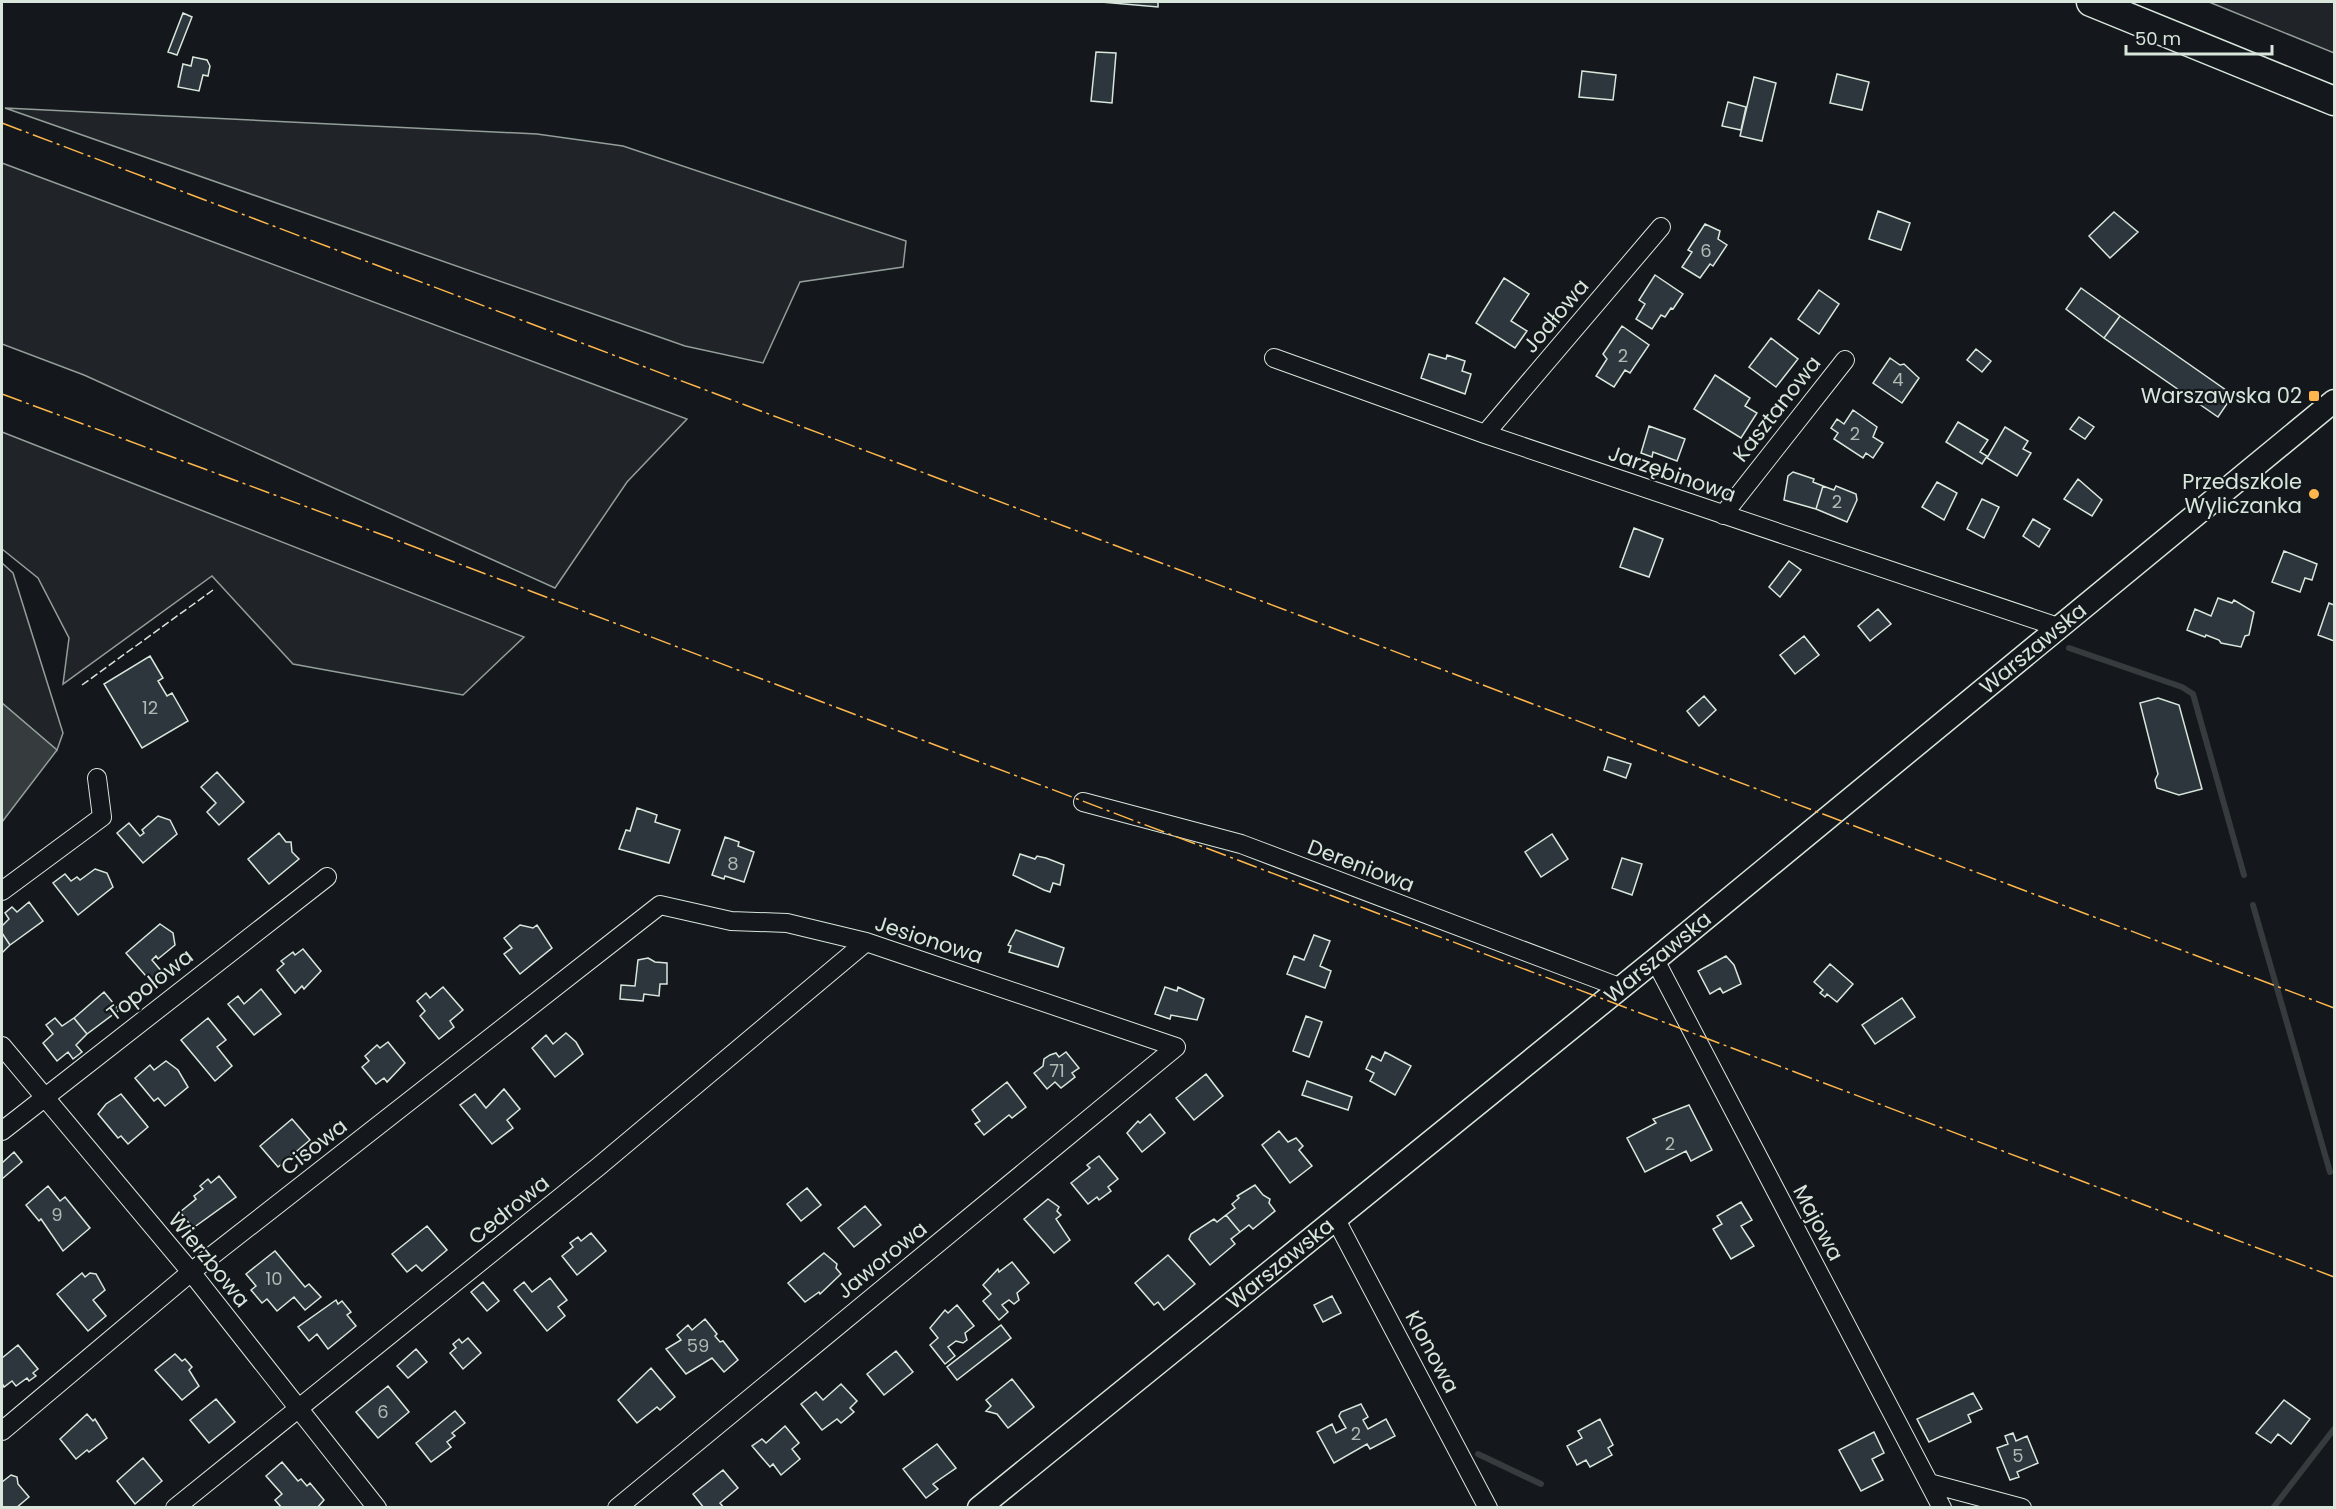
<svg xmlns="http://www.w3.org/2000/svg" width="2336" height="1509" font-family="Poppins,sans-serif">
<style>
.green{fill:#202428;stroke:#939e99;stroke-width:1.5}
.water{fill:#363b3e;stroke:#939e99;stroke-width:1.5}
.lines{fill:none;stroke-linecap:round;stroke-linejoin:round}
.stream{stroke:#363b3e;stroke-width:6}
.building{fill:#2c363c;stroke:#d8e6dc;stroke-width:1.5}
.minor-casing{stroke:#d8e6dc;stroke-width:20}
.tertiary-casing{stroke:#d8e6dc;stroke-width:25}
.primary-casing{stroke:#d8e6dc;stroke-width:31}
.minor{stroke:#14181c;stroke-width:18}
.tertiary{stroke:#14181c;stroke-width:22}
.primary{stroke:#14181c;stroke-width:28}
.fence{stroke:#d8e6dc;stroke-width:1.5;stroke-dasharray:8 3;stroke-linecap:butt}
.power{stroke:#ffb74d;stroke-width:1.5;stroke-dasharray:21 4.5 3 4.5;stroke-linecap:butt}
.poi-dot{fill:#ffb74d;stroke:#14181c;stroke-width:2}
.labels{text-anchor:middle;stroke-width:4.5;stroke-linejoin:round;paint-order:stroke}
.number-label{font-size:18px;fill:#adbab4}
.street-label{font-size:21px;fill:#d8e6dc;stroke:#14181c}
.poi-label{font-size:21px;fill:#d8e6dc;stroke:#14181c;text-anchor:end}
</style>
<rect width="100%" height="100%" fill="#14181c"/>
<path class="green" d="M2209,2H2334V53Z
M5,108L537,134L623,146L906,241L903,267L800,282L763,363L685,346Z
M2,163L625,396L687,419L627,482L555,588L84,375L2,344Z
M2,432L524,637L463,695L293,664L212,576L63,684L69,638L38,578L2,549Z
M2,563L13,573L63,733L57,750L2,703Z"/>
<path class="water" d="M2,703L57,750L2,822Z"/>
<g class="lines">
<path class="stream" d="M2069,648L2182,687L2193,694L2244,875
M2253,905L2330,1172
M1478,1454L1541,1484
M2273,1508L2334,1429"/>
</g>
<path class="building" d="M1101,2H1158V7Z
M183,13L192,17L177,55L168,52Z
M1096,52L1116,53L1112,103L1091,101Z
M193,57L207,60L210,66L208,76L203,75L199,91L178,87L183,64L191,66Z
M1582,71L1616,75L1613,100L1579,97Z
M1837,74L1869,82L1862,110L1830,103Z
M1754,77L1776,83L1762,141L1740,136Z
M1728,102L1746,107L1741,130L1722,126Z
M1878,211L1910,223L1901,250L1869,239Z
M2114,212L2138,232L2110,258L2089,236Z
M1705,224L1720,231L1718,239L1727,245L1713,266L1710,264L1700,278L1682,267L1692,252L1688,250Z
M1655,275L1683,294L1673,309L1671,308L1665,317L1661,315L1652,329L1636,319L1645,304L1639,300Z
M1504,278L1529,294L1511,321L1527,331L1515,348L1476,323Z
M2081,288L2120,316L2104,338L2066,309Z
M1819,290L1839,304L1819,334L1798,319Z
M2120,316L2233,395L2218,417L2104,338Z
M1622,326L1649,345L1630,373L1625,370L1614,387L1596,376L1607,359L1603,354Z
M1771,338L1798,359L1776,387L1749,367Z
M1976,349L1991,361L1982,372L1967,360Z
M1429,354L1446,359L1447,355L1465,361L1462,371L1471,374L1465,394L1421,378Z
M1890,358L1900,365L1904,364L1919,378L1902,403L1873,383Z
M1715,375L1750,398L1745,406L1757,413L1741,438L1694,409Z
M1853,410L1877,427L1873,437L1883,443L1873,458L1866,453L1863,458L1834,439L1838,433L1831,428L1837,419L1844,424Z
M2079,417L2094,427L2085,439L2070,429Z
M1958,422L1988,440L1980,452L1987,456L1982,464L1946,442Z
M1649,426L1685,439L1677,461L1653,452L1652,457L1641,453Z
M2005,427L2028,441L2023,449L2031,453L2017,476L1987,458Z
M1793,472L1814,479L1813,482L1823,486L1816,509L1784,500L1788,476Z
M2078,479L2102,500L2092,516L2064,499Z
M1937,482L1957,493L1944,520L1922,507Z
M1823,486L1834,490L1836,486L1856,494L1857,500L1847,522L1816,509Z
M1982,499L1999,507L1984,538L1967,529Z
M2033,519L2050,529L2039,547L2023,536Z
M1634,528L1663,539L1649,577L1620,567Z
M2284,551L2317,564L2312,580L2305,578L2300,592L2272,582Z
M1789,561L1801,570L1780,597L1769,587Z
M2218,598L2232,603L2234,600L2254,612L2249,635L2245,636L2241,647L2221,643L2219,640L2206,635L2205,637L2187,630L2195,609L2211,616Z
M2329,603L2334,605V641L2318,635Z
M1878,609L1891,624L1870,641L1858,626Z
M1804,636L1819,655L1795,674L1780,655Z
M150,656L163,678L158,681L167,696L172,693L188,721L142,748L104,684Z
M1704,696L1716,710L1699,726L1687,711Z
M2158,698L2179,705L2202,789L2179,795L2157,788L2155,780L2158,774L2140,703Z
M1608,757L1631,764L1626,778L1604,770Z
M217,772L244,802L219,825L207,812L216,803L201,787Z
M637,808L657,815L655,822L680,830L669,863L619,849L626,830L630,831Z
M158,816L170,820L177,834L143,863L117,833L129,823L140,836L144,833L142,830Z
M279,833L286,842H291L292,852L299,859L269,884L248,859Z
M1552,834L1568,859L1541,877L1525,852Z
M725,837L739,842L738,846L754,852L744,882L725,876L724,879L712,875Z
M1020,854L1035,859L1037,856L1046,858L1064,865L1060,885L1053,883L1050,892L1044,890L1013,875Z
M1622,858L1642,864L1632,895L1612,888Z
M95,869L107,873L113,887L78,915L53,883L65,874L71,881L77,877L80,880Z
M29,902L43,921L10,945L2,933V926L9,919L5,913L12,907L17,912Z
M160,924L173,933L175,945L158,959L156,956L152,960L163,973L152,983L126,953Z
M520,925L533,928L537,925L552,948L520,974L504,954L512,948L504,938Z
M1016,930L1064,948L1058,967L1009,952L1011,946L1008,945Z
M2,933L10,945L2,953Z
M1314,935L1330,941L1320,966L1331,971L1325,988L1287,974L1294,956L1304,960Z
M303,949L321,971L304,989L302,986L295,993L277,970L284,964L281,961L293,952L295,955Z
M1726,956L1734,965L1741,984L1723,993L1720,988L1710,994L1698,971Z
M648,958L655,962L667,963V984H660L659,996L644,994L643,1001L620,999L621,985L635,986L638,960Z
M1830,964L1853,984L1837,1002L1827,994L1825,997L1820,993L1823,990L1814,982Z
M443,987L463,1010L450,1021L454,1027L439,1039L420,1016L425,1011L417,1001L426,993L430,998Z
M1165,987L1177,991L1178,987L1204,999L1197,1020L1171,1015L1170,1019L1155,1014Z
M261,989L281,1014L254,1035L228,1004L238,996L244,1004Z
M104,992L119,1010L87,1034L74,1018Z
M1902,998L1915,1017L1875,1044L1862,1025Z
M1306,1016L1322,1022L1309,1057L1293,1051Z
M55,1018L62,1026L74,1018L87,1034L76,1045L82,1052L73,1059L68,1052L57,1061L43,1043L53,1034L46,1025Z
M208,1018L226,1040L217,1047L232,1066L215,1081L181,1040Z
M566,1033L576,1042L583,1054L555,1077L532,1048L546,1035L553,1044Z
M388,1042L405,1063L387,1082L384,1078L376,1084L362,1067L369,1061L365,1056L377,1045L380,1048Z
M1066,1052L1079,1068L1072,1073L1075,1077L1061,1088L1055,1082L1047,1089L1034,1073L1043,1066L1044,1059L1050,1055L1056,1053L1059,1057Z
M1385,1052L1411,1066L1395,1095L1370,1081L1374,1073L1366,1069L1372,1056L1381,1061Z
M166,1061L178,1070L188,1087L165,1106L158,1098L154,1101L135,1078L150,1065L154,1070Z
M1206,1074L1223,1096L1194,1120L1176,1098Z
M1307,1081L1352,1097L1348,1110L1302,1095Z
M1007,1082L1026,1107L1012,1118L1009,1115L984,1135L975,1124L980,1121L972,1110Z
M504,1089L520,1109L507,1120L513,1128L492,1144L460,1105L475,1094L486,1108Z
M121,1094L148,1127L128,1144L121,1136L118,1138L98,1114L106,1104Z
M1689,1105L1712,1150L1691,1161L1686,1151L1645,1172L1627,1138L1656,1123L1653,1119Z
M1150,1114L1165,1133L1142,1152L1127,1133L1138,1121L1140,1123Z
M292,1119L310,1140L278,1167L260,1146Z
M1279,1131L1288,1142L1296,1138L1303,1146L1299,1150L1312,1166L1290,1183L1262,1145Z
M14,1152L22,1162L2,1179V1163Z
M1099,1156L1118,1179L1108,1187L1111,1191L1099,1200L1097,1197L1088,1204L1071,1183L1090,1168L1087,1165Z
M219,1176L236,1197L193,1228L180,1212L196,1199L194,1196L203,1189L200,1186L208,1179L211,1183Z
M1255,1185L1263,1195L1270,1199L1269,1203L1275,1211L1253,1229L1249,1225L1240,1232L1226,1215L1235,1208L1232,1204L1239,1198L1237,1196Z
M48,1186L60,1201L65,1197L90,1228L63,1251L41,1219L39,1221L26,1205Z
M807,1188L821,1205L801,1221L787,1204Z
M1048,1199L1059,1207L1057,1211L1061,1215L1056,1219L1070,1240L1054,1253L1024,1219Z
M1741,1202L1752,1220L1741,1226L1754,1246L1731,1259L1713,1229L1722,1224L1717,1216Z
M865,1206L881,1225L854,1247L838,1228Z
M1226,1215L1240,1232L1231,1239L1235,1244L1210,1265L1189,1239L1191,1234L1214,1219L1217,1222Z
M427,1226L447,1250L422,1271L416,1265L407,1272L392,1254Z
M591,1233L606,1251L577,1275L562,1256L573,1247L570,1243L578,1237L581,1241Z
M275,1251L305,1287L309,1284L321,1297L305,1310L294,1297L277,1311L267,1299L262,1303L251,1290L256,1286L246,1274Z
M824,1253L837,1264L836,1268L841,1274L820,1294L819,1292L805,1302L788,1283Z
M1168,1255L1195,1284L1164,1310L1158,1302L1154,1305L1135,1283Z
M1012,1262L1029,1283L1017,1293L1019,1300L1014,1304L1009,1300L1002,1305L1008,1312L999,1320L983,1301L991,1294L983,1285L998,1269L999,1272Z
M82,1273L85,1277L90,1273L96,1274L105,1290L93,1300L106,1316L88,1331L57,1294Z
M550,1278L567,1300L558,1307L565,1316L547,1331L514,1290L524,1282L532,1292Z
M483,1282L499,1301L487,1311L471,1292Z
M1332,1296L1341,1313L1323,1322L1314,1305Z
M336,1300L338,1304L342,1301L351,1312L347,1315L356,1326L328,1349L317,1334L309,1341L298,1327Z
M957,1305L974,1326L965,1333L967,1340L963,1343L956,1341L948,1347L955,1356L945,1364L930,1345L938,1338L930,1328L945,1310L948,1313Z
M705,1319L717,1334L715,1336L720,1342L723,1341L738,1360L724,1372L712,1358L686,1374L666,1349L681,1340L677,1335L688,1325L692,1330Z
M1001,1325L1011,1338L957,1380L947,1367Z
M468,1338L481,1353L463,1369L450,1353L456,1348L453,1344L459,1339L462,1343Z
M18,1345L38,1369L33,1373L36,1376L29,1381L27,1378L16,1386L12,1381L4,1387L2,1383V1358Z
M416,1349L427,1362L408,1378L397,1366Z
M896,1351L913,1372L884,1395L867,1374Z
M175,1354L182,1361L185,1359L192,1367L189,1370L199,1386L182,1400L155,1370Z
M651,1368L675,1397L660,1410L657,1407L637,1423L618,1400Z
M1012,1379L1034,1407L1008,1428L997,1414L986,1411L991,1406L986,1400Z
M841,1384L857,1401L850,1408L854,1412L841,1423L837,1419L822,1430L801,1404L816,1392L823,1400Z
M388,1386L409,1412L378,1438L356,1412Z
M1973,1393L1982,1409L1968,1415L1971,1422L1929,1442L1917,1419Z
M216,1399L235,1422L209,1443L190,1420Z
M2284,1400L2310,1419L2291,1444L2278,1434L2271,1443L2256,1433Z
M1361,1404L1368,1417L1363,1420L1368,1429L1386,1419L1395,1436L1370,1449L1367,1444L1334,1463L1317,1432L1332,1424L1336,1433L1346,1428L1339,1416L1341,1412Z
M455,1411L465,1423L452,1433L455,1436L447,1442L451,1447L431,1462L416,1443Z
M87,1414L93,1421L95,1419L107,1438L89,1452L87,1450L76,1459L60,1439Z
M1600,1419L1613,1445L1608,1448L1612,1455L1590,1467L1586,1460L1577,1465L1567,1446L1582,1438L1578,1431Z
M785,1426L799,1443L792,1449L800,1459L781,1475L773,1464L770,1467L752,1446L762,1439L766,1443Z
M1874,1432L1884,1453L1872,1459L1883,1480L1861,1491L1839,1450Z
M2013,1433L2016,1441L2027,1436L2038,1463L2017,1472L2019,1477L2010,1480L1997,1448L2008,1444L2005,1436Z
M937,1444L956,1468L933,1484L938,1489L926,1498L903,1469Z
M143,1458L162,1481L135,1504L117,1481Z
M282,1462L298,1481L301,1479L307,1486L310,1483L324,1500L317,1508H282L275,1500L282,1494L266,1476Z
M723,1470L738,1488L720,1503L724,1508H704L693,1494Z
M11,1475L17,1477L18,1484L29,1497L16,1508H2V1482Z"/>
<g class="lines">
<g class="minor-casing">
<path id="minor" d="M1274,358L1485,434L2058,627
M1485,434L1661,227
M1723,515L1845,360
M1083,802L1241,844L1619,987
M2,891L102,817L97,778
M1655,960L1942,1508
M2,1046L191,1272L377,1508
M2,1131L327,877
M1335,1218L1488,1508
M2,1431L191,1272L660,905L731,921L787,923L866,942L1176,1047
M1929,1483L2022,1508
M175,1508L598,1167L866,942
M617,1508L1176,1047"/>
</g>
<g class="tertiary-casing">
<g id="tertiary">
<path id="s1" d="M979,1508L1655,960L2334,401"/>
</g>
</g>
<g class="primary-casing">
<path id="primary" d="M2091,2L2334,101"/>
</g>
<use href="#minor" class="minor"/>
<use href="#tertiary" class="tertiary"/>
<use href="#primary" class="primary"/>
<path class="fence" d="M82,685L213,590"/>
<path class="power" d="M2,123L2334,1008
M2,394L391,538L2334,1277"/>
</g>
<g class="poi-dot">
<rect x="2308" y="390" width="12" height="12" rx="3"/>
<circle cx="2314" cy="494" r="6"/>
</g>
<g class="labels">
<g class="number-label">
<text x="1706" y="257">6</text>
<text x="1623" y="362">2</text>
<text x="1898" y="386">4</text>
<text x="1855" y="440">2</text>
<text x="1837" y="508">2</text>
<text x="150" y="714">12</text>
<text x="733" y="870">8</text>
<text x="1057" y="1077">71</text>
<text x="1670" y="1150">2</text>
<text x="57" y="1221">9</text>
<text x="274" y="1285">10</text>
<text x="698" y="1352">59</text>
<text x="383" y="1418">6</text>
<text x="1356" y="1440">2</text>
<text x="2018" y="1462">5</text>
</g>
<g class="street-label">
<text transform="translate(1556 316) rotate(-50)" y="7">Jodłowa</text>
<text transform="translate(1777 409) rotate(-52)" y="7">Kasztanowa</text>
<text transform="translate(1672 474) rotate(19)" y="7">Jarzębinowa</text>
<text dy="7" stroke="none"><textPath href="#s1" startOffset="1360">Warszawska</textPath></text>
<text transform="translate(1361 866) rotate(21)" y="7">Dereniowa</text>
<text transform="translate(929 940) rotate(18)" y="7">Jesionowa</text>
<text dy="7" stroke="none"><textPath href="#s1" startOffset="874">Warszawska</textPath></text>
<text transform="translate(150 985) rotate(-38)" y="7">Topolowa</text>
<text transform="translate(314 1147) rotate(-38)" y="7">Cisowa</text>
<text transform="translate(509 1210) rotate(-39)" y="7">Cedrowa</text>
<text transform="translate(1818 1223) rotate(62)" y="7">Majowa</text>
<text transform="translate(209 1260) rotate(51)" y="7">Wierzbowa</text>
<text transform="translate(882 1260) rotate(-39)" y="7">Jaworowa</text>
<text dy="7" stroke="none"><textPath href="#s1" startOffset="388">Warszawska</textPath></text>
<text transform="translate(1432 1352) rotate(62)" y="7">Klonowa</text>
</g>
<g class="poi-label">
<text x="2302" y="403">Warszawska 02</text>
<text x="2302" y="489">Przedszkole<tspan x="2302" dy="24">Wyliczanka</tspan></text>
</g>
</g>
<rect width="2336" height="1509" fill="none" stroke="#d8e6dc" stroke-width="6"/>
<path d="M2126 45v9h146v-9" fill="none" stroke="#d8e6dc" stroke-width="3"/>
<text x="2135" y="45" font-size="18" fill="#d8e6dc" stroke="#14181c" stroke-width="4.5" paint-order="stroke">50 m</text>
</svg>
